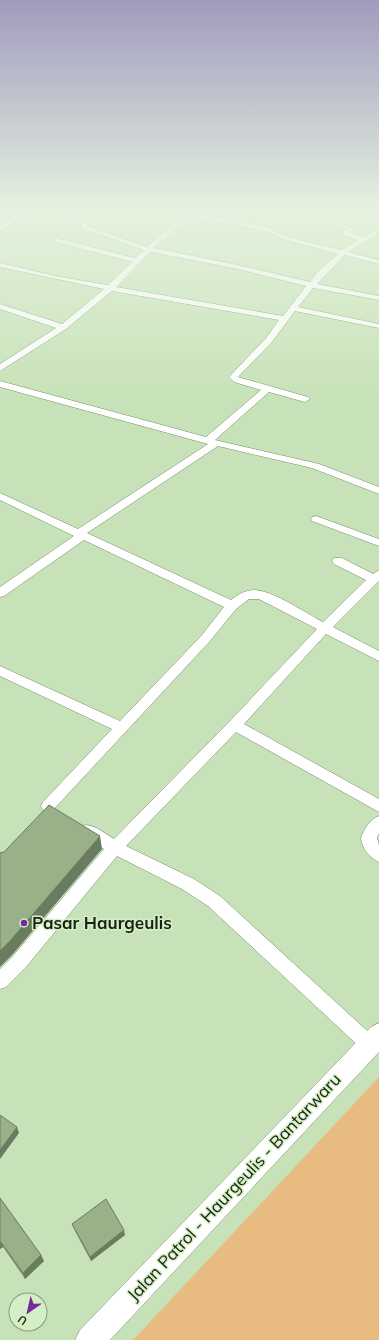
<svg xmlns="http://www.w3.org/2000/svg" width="379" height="1340" font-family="Mulish,sans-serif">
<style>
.green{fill:#e8bc81}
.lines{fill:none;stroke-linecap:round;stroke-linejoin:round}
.minor-casing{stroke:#768e67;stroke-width:1}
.major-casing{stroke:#768e67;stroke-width:1}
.minor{fill:#fff;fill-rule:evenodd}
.major{fill:#fff;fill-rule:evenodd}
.wall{fill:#839876}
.shaded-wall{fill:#6a7c60}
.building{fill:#98b189;stroke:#6a7c60}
.poi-dot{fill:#782899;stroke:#d4efc5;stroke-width:1.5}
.labels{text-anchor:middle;stroke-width:3;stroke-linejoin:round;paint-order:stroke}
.near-poi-label{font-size:17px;font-weight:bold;fill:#182212;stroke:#d4efc5;text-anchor:start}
.near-street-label{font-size:17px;fill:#182212;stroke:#d4efc5}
</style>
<rect width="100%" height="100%" fill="#c7e2b8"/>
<path class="green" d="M379,1077V1340H133Z"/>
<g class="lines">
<g class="minor-casing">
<path id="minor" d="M29,209H38L88,222L87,226L147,247L182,215L154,209H169L187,212L191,209H198L193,213L267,227L287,237L342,250L358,240L343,235L341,234L347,229L309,220V218L354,227L355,228L350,233L363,237L379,228V233L349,252L379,260V264L345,255L317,284L379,296V300L313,288L298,307L379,324V328L295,311L272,342L238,377L308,397L310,399L305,402L269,392L215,440L319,464L379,487V494L312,468L218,446L87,533L231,600C237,595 244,591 253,590C273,590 305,613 323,622L366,580L334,564L332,561L334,558H342L373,574L379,570V581L333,627L379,651V661L326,634L244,724L379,799V812L236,732L126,846L194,879L220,896L375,1038L378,1044L375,1050L369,1053L363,1050L208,906L182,889L117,856L26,967L6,987L0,989V969L14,955L104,849L81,834L78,830L81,826C92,822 104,833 114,839L230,721L317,629L259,599H249L236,609L210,641L53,810L48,812L43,810L41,806L43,802L112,729L0,676V666L120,721L202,635L224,607L84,540L4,596L0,597V587L74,536L0,500V493L78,529L208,444L0,387V381L206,437L261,390L234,382L229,377L266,338L279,320L112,291L66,329L0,371V364L56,328L0,309V304L62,324L104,289L0,267V263L60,277L108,285L132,262L56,242V238L135,258L144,250L81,228L82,224L34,212L0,230V225L15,217L0,214V210L21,214ZM189,217L263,230L283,239L338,254L319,270L310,282L238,265L154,248ZM150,252L238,269L306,286L283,316L116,287Z
M370,209H379V213Z
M316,516L379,539V546L312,521L311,519L312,517Z
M379,816V833L377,838L379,845V862C370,858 362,849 361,838C364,829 370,819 379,816Z"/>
</g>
<g class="major-casing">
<path id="major" d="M379,1023V1052L110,1340H75L80,1330L371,1027Z"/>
</g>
<use href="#minor" class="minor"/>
<use href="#major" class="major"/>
</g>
<path class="wall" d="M0,1198L41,1255L44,1261L25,1279L3,1247L0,1249Z
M72,1224L125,1235L91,1261L74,1229Z"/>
<path class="shaded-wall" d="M100,836L102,849L13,954L0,967V951Z
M17,1127L19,1133L0,1159V1150Z
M124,1230L125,1235L91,1261L90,1257Z
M0,1241L3,1247L0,1249Z
M41,1255L44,1261L25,1279L23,1273Z"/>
<path class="building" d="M49,805L100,836L10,941L0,951V853L4,852Z
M0,1115L17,1127L0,1150Z
M0,1198L41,1255L23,1273L0,1241Z
M106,1199L124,1230L90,1257L72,1224Z"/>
<linearGradient id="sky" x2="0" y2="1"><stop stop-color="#a09bbe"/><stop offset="0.53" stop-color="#e6f2df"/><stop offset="1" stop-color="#e6f2df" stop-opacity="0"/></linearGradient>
<rect width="379" height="397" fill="url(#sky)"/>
<circle class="poi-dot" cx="24" cy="923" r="4"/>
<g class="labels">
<g class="near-poi-label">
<text x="32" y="929">Pasar Haurgeulis</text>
</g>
<g class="near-street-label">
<text transform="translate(234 1187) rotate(-47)" y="6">Jalan Patrol - Haurgeulis - Bantarwaru</text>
</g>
</g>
<g transform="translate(28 1312) rotate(214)"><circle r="19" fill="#d4efc5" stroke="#899d7d"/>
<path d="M0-3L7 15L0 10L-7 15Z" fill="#782899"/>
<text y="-6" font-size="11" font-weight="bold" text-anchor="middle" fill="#182212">U</text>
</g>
</svg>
